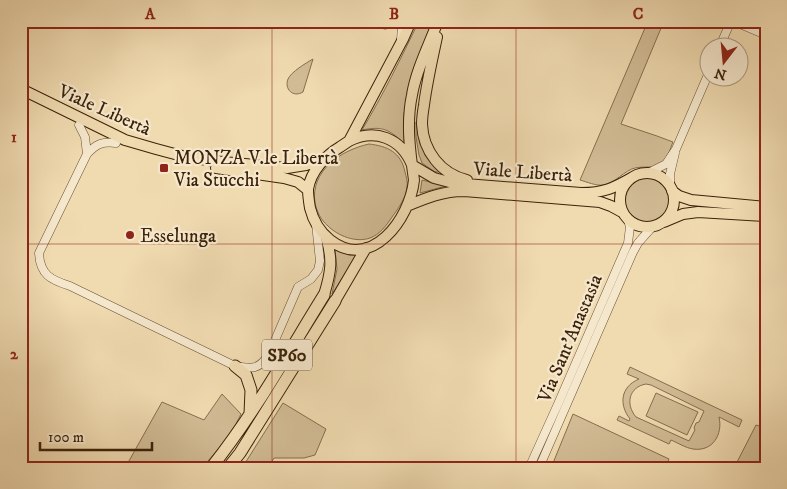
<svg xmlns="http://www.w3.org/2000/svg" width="787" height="489" font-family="'IM FELL DW Pica',serif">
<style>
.green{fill:#d1bb94;stroke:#866e4e;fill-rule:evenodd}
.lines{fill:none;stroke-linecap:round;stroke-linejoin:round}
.minor-casing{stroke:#685033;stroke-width:9}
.major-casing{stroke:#3b2209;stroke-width:12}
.highway-casing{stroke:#3b2209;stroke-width:13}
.minor{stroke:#f5e7cc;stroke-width:8}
.major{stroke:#f0dab0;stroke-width:10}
.highway{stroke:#f0dab0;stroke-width:11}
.grid{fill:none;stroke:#8f2418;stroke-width:1;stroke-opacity:0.55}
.poi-dot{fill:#8f2418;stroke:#f5e7cc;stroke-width:2}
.labels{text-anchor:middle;stroke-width:4.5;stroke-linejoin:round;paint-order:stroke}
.shield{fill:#f5e7cc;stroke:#735d44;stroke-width:1}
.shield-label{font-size:18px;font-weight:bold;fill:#3b2209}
.street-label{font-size:19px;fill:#3b2209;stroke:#f5e7cc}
.poi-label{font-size:19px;fill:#3b2209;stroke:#f5e7cc;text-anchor:start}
.neatline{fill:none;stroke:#8f2418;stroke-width:2}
.grid-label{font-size:16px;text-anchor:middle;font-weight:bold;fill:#8f2418}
</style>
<rect width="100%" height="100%" fill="#f0dab0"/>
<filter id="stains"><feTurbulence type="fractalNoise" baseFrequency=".004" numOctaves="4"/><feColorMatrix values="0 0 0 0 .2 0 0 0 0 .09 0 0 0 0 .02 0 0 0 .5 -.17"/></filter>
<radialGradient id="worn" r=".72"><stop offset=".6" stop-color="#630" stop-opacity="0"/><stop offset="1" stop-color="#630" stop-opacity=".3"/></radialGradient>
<path class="green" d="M419,21H432L411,78L404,114V143C388,129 383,126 362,130C383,95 401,58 419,21Z
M648,21H664L621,124L657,136L673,142C670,149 668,158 662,163C654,169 643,166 635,168C625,170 614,184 603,185C596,186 587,182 580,180Z
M313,59L303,92C293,98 284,89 288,79C291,72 306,63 313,59Z
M416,122L420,144L431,162L440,172H435L422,163L419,155L416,137Z
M369,144C387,146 401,152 405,172C406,176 408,182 407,187C406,198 398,209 392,217C387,225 379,235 370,238C356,243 338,236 328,226C321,220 317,212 315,203C310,171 341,150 369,144Z
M625 200a22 22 0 1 1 44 0a22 22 0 1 1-44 0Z
M422,180L446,186L420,193Z
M335,249L357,255L332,294L337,269Z
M630,367L742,420L739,427L719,417C723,434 713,452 693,449C686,448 678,443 671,440L669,444L617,420L619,416L629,421L630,419C619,405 620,387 639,379L627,374ZM646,384L651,385L704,411L699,422L696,423L694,428L695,430L689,441L636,417C625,404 629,387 646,384Z
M656,393L698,412L687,435L646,416Z
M222,394L241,414L231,434L202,468H125L162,402L204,420Z
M283,403L326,429L315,455L304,458H274L268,468H257L255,466L253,468H242Z
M573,414L669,459L665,468H551Z
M756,425L766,428V468H734Z"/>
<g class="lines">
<g class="minor-casing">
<path id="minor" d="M733,21L766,35
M385,25L387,21
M401,39L402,27L401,21
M719,48L731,21
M79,125L85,137L87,154
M116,143C103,141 96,144 87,154L39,253C40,275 51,280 70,286L235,366C252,369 259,370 269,354L298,287L311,279L318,270L320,261L316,224
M648,173L666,164L676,149L710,70
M670,186V174L675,153
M764,420L766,415
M529,468L558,404L628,243L630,227L628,220
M539,468L633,252L638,243L653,226"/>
</g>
<g class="major-casing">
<path id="major" d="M437,37C432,60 427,82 424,105C423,111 422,118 422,124C423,151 441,174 467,180
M21,89L125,140L156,149L186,157L223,162L287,168L306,165L324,159
M349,141L403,39L411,21
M412,165C401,138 375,128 349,141C346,143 343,145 340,147C325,156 311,171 308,189C308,195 309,202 310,208C313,220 320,232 330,240C371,272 410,219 414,180C410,152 406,123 412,95C416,70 429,45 438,21
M412,165L434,178L453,183L581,193C604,193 614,188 633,177
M216,168L284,178L298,182L308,190
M620 200a27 27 0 1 1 54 0a27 27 0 1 1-54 0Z
M672,191L679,196L691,200L766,207
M407,206C426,198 443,191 464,191L600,202L611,206L622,212
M664,222L683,214L698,212L766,216
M324,295C331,272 333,260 326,237
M335,301L366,248"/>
</g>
<g class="highway-casing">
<path id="highway" d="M235,366L246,375L251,390L250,414
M211,468C254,414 288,353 324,295
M228,468L240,453L335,301"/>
</g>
<use href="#minor" class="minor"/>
<use href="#major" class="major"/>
<use href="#highway" class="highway"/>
</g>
<path class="grid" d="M272,21V468M516,21V468M21,244H766"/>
<g class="poi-dot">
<rect x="159" y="163" width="10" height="10" rx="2.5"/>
<circle cx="130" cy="235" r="5"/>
</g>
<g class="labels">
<rect class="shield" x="262" y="339.5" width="50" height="31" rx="4"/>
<g class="shield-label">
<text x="287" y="361">SP60</text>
</g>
<g class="street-label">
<text transform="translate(105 109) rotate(24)" y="7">Viale Libertà</text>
<text transform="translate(523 171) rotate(4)" y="7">Viale Libertà</text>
<text transform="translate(569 338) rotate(-67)" y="7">Via Sant'Anastasia</text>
</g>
<g class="poi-label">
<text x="174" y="164">MONZA V.le Libertà<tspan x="174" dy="22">Via Stucchi</tspan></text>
<text x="140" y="242">Esselunga</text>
</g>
</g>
<rect width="787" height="489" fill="none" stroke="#f0dab0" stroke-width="55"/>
<g transform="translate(724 62) rotate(196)"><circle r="24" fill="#f5e7cc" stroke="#ab987e"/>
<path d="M0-4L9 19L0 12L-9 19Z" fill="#8f2418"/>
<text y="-8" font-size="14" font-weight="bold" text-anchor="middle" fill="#3b2209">N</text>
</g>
<path d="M40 442v8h112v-8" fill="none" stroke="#3b2209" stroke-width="2.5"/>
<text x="48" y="442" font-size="15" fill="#3b2209" stroke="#f5e7cc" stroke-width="4" paint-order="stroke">100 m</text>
<rect x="28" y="28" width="732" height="434" class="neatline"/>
<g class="grid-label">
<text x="150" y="19">A</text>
<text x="394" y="19">B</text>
<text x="638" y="19">C</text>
<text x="14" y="142">1</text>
<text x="14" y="359">2</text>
</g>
<rect width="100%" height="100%" filter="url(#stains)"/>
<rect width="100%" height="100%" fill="url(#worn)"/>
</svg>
